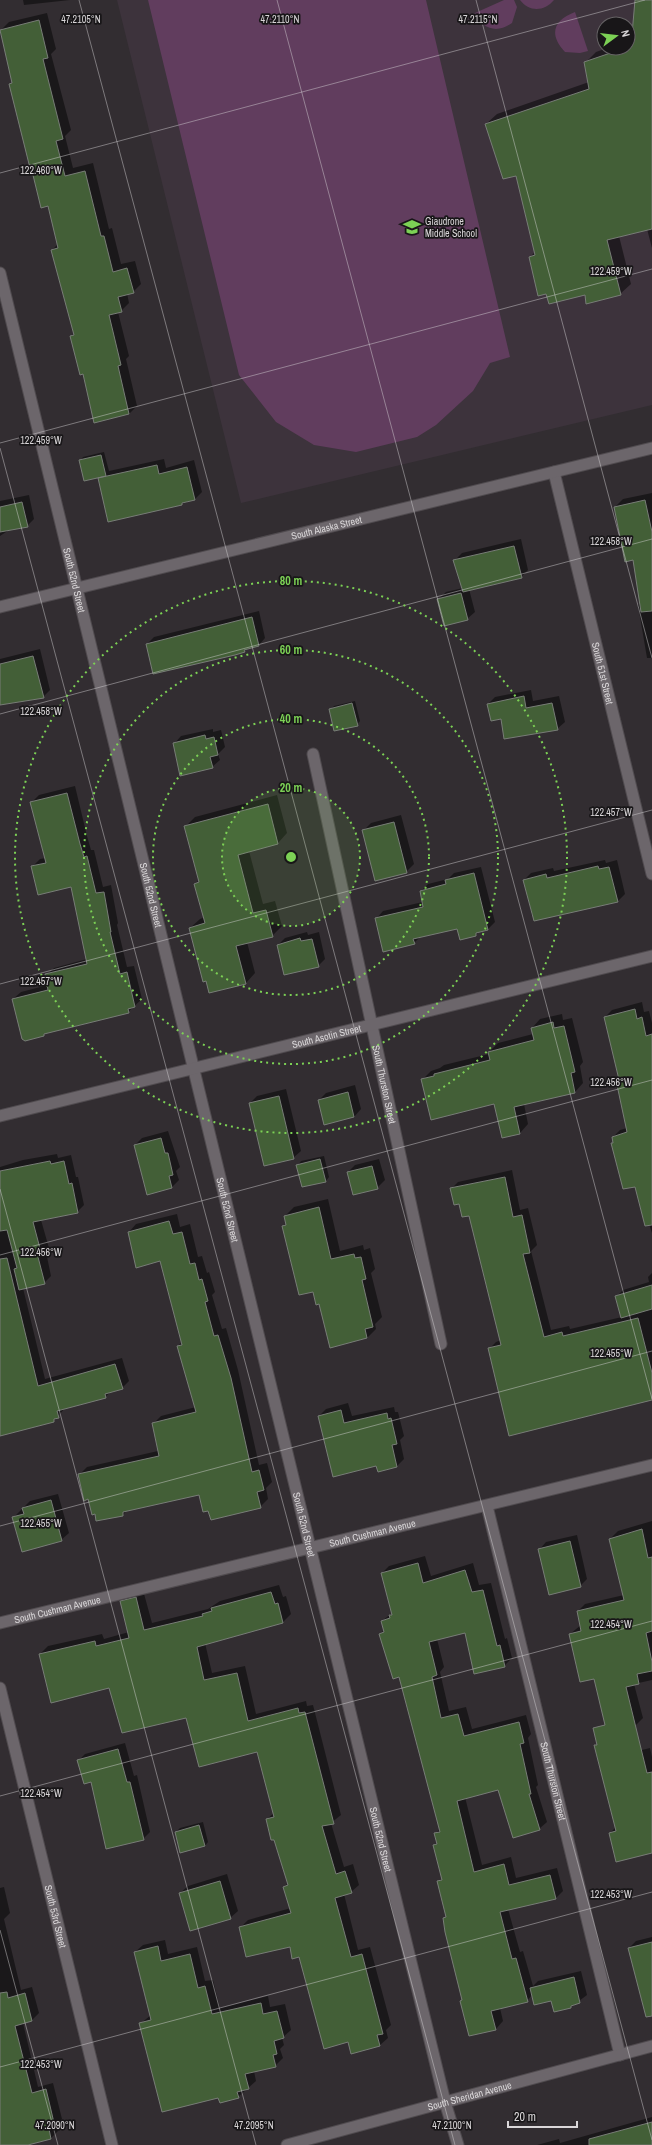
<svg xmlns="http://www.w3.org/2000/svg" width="652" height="2145" font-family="'Archivo Narrow',sans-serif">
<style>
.built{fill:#3d333c;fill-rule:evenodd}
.green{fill:#613d5e}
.shadow{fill:#0007}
.building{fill:#435f37;stroke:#787d77}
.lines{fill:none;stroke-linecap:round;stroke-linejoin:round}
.minor-casing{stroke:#504b4f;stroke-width:13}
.tertiary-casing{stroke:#504b4f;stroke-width:13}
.minor{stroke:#6c666b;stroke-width:11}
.tertiary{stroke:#6c666b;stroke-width:11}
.ticks{fill:none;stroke:#dad7d9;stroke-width:1;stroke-opacity:0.45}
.ring{fill:none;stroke:#7cd155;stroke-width:2;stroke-dasharray:2 4}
.labels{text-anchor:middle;stroke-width:3.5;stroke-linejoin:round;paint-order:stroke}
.poi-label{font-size:10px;fill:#dad7d9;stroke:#181618;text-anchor:start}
.street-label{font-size:10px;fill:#dad7d9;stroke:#181618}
.ticks-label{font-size:10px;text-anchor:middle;fill:#dad7d9;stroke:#181618;stroke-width:3.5;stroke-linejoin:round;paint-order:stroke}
.centre{fill:#7cd155;stroke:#181618;stroke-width:2}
.ring-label{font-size:12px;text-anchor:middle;font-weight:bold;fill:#7cd155;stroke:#181618;stroke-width:3.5;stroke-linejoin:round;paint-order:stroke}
</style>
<rect width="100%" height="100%" fill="#322d31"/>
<path class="built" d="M117,0H652V405L241,503ZM604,24H628V48H604Z"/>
<path class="green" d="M148,0H426L510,357L490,363L473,391L436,425L417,437L356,452L314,445L276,422L239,375Z
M504,0H514L517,7L512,23C497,34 482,29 475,13Z
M520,0H554C544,12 529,12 520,0Z
M575,12L588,51L580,53L565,52C548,34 554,20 575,12Z"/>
<path class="shadow" d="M23,0H70L24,5Z
M636,0H652V248L647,229L619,236L631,284L620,294L547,293L530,257L535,252L517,175L486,124L497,114L589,82L585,63L596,52L607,48H628V41L633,39Z
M47,13L56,49L51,54L71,130L65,136L73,168L93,163L109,229L112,228L121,264L135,261L141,284L133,292L127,293L129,303L121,311L118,312L129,356L126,359L137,406L129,414L71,336L74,333L52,250L58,244L49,205L10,84L13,81L1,30L9,22Z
M104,452L109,471L164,459L166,468L194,460L202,492L195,499L182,504L99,479L102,476L80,461L83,457Z
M652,493V658H647L638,605L641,602L634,559L615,507L623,499Z
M29,495L34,519L27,526L9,530L0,536V499V501Z
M521,539L528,570L521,577L469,589L475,612L467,619L438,600L446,592L463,588L455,560L462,553Z
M259,611L265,638L259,645L248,648L244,651L147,644L154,637Z
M40,649L50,690L43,697L17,702V700L0,698V659Z
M531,690L533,701L559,696L565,722L557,729L502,718L488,704L495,697Z
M355,701L360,721L357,725L330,710L334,706Z
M213,729V732L221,730L225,747L218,754L220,760L212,767L174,744L181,736Z
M75,786L87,836L91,850H94L103,887L111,885L118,923L117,925L127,967L134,966L142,999L128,1012L47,1032L44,1035L13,999L21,992L48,985L47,975L54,968L87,959L72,886L32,867L40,859L46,858L31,803L39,795Z
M277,795L287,833L278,843L249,851L263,904L275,901L282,926L272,936L247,942L255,973L246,983L190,928L200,919L205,917L195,884L199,880L185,827L195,817Z
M401,815L414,864L406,872L364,830L371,823Z
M605,860L606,863L617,860L625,894L618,901L532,916L524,880L531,873L553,868L554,871Z
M481,867L495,922L488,929L480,931L476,935L458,927L421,936L414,943L376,919L383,911L423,902L421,891L428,884L448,879L454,873Z
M307,932L308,935L319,932L325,959L318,966L278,945L285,938Z
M642,1002L644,1012L649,1011L652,1023V1233L636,1186L613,1137L620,1130L627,1128L618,1085L620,1082L605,1017L612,1010Z
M562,1014L563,1020L572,1018L583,1062L580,1066L583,1083L575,1092L524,1104L528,1124L520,1133L494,1103L422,1080L431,1071L440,1068L444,1065L489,1054V1052L498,1043L533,1034L532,1028L540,1019Z
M355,1085L361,1109L354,1117L319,1100L326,1093Z
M286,1089L301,1151L293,1158L250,1103L257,1096Z
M168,1131L180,1167L176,1171L179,1180L172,1187L135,1145L142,1138Z
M57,1154L58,1158L71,1155L76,1177H78L84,1205L77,1212L41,1220L49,1248L46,1252L51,1276L44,1283L23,1288L45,1379L122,1358L129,1381L122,1388L112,1391L105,1397L65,1408L54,1421L0,1435V1167L23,1160Z
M324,1156L329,1177L326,1181L298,1165L301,1161Z
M379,1159L385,1180L377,1188L348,1172L355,1165Z
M512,1170L520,1210L528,1208L537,1245L531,1251L551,1330L569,1326L570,1329L622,1317L616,1297L623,1290L649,1282L648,1277L652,1273V1399L510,1435L489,1349L496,1342L501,1340L470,1214L451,1189L458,1182Z
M328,1199L340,1251L363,1245L364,1250L370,1248L375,1269L371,1273L382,1317L375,1324L376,1329L367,1338L320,1303L283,1226L286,1223L285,1216L294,1207Z
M177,1214L180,1227L190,1224L198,1257L202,1256L207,1273L209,1272L215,1292L212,1295L222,1329L226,1328L238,1370L259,1465L267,1463L272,1482L266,1488L268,1499L260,1507L209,1510L200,1493L128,1509L123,1515L96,1513L79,1475L87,1467L158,1451L153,1424L161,1416L196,1407L178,1346L182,1342L161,1260L129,1232L136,1224Z
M348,1403L352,1416L394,1407L395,1412H398L404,1436L400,1440L404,1459L397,1466L377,1465L319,1416L326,1409Z
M58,1494L69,1533L61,1540L13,1518L30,1501Z
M652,1521V1680L634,1684L643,1718L635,1726L595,1678L570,1634L581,1625L578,1611L585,1604L624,1595L610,1539L618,1531Z
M577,1535L587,1579L580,1586L539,1550L546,1542Z
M425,1556L431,1576L473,1563L479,1585L491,1583L505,1639L507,1638L512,1658L504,1666L466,1632L437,1639L444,1667L440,1672L449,1711L466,1707L472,1729L526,1715L531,1734L528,1738L538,1785L536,1787L547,1822L539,1829L499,1789L465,1797L482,1865L511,1857L516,1878L557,1868L563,1891L555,1899L508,1909L520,1952L523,1951L533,1986L538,1981L581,1971L587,1995L571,2007L552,2000L532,1995L527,2001L500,2008L503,2021L496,2029L463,1999L444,1918L446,1916L438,1882L443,1877L434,1845L437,1842L435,1834L440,1829L399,1676L380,1634L384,1630L382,1621L392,1613L382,1573L389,1566Z
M279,1585L283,1597L286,1596L291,1614L283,1622L205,1643L212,1673L245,1666L256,1714L306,1701L307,1706L313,1705L341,1815L331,1823L344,1867L353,1864L359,1885L351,1892L344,1894L358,1950L370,1947L391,2025L386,2030L388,2038L380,2045L349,2041L300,1956L290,1946L240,1928L248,1920L291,1908L284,1887L288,1883L267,1819L274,1813L257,1751L187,1716L109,1686L40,1654L48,1646L102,1634L104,1639L129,1632L122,1601L129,1594L143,1590L152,1623L208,1609L220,1601Z
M125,1743L134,1776L137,1775L150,1832L143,1839L92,1781L78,1761L85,1754Z
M650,1748L652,1757V1851L610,1833L616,1827L609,1758Z
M203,1822L208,1842L205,1846L176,1832L180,1828Z
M227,1874L238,1911L230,1918L180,1893L188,1886Z
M4,1887L10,1913L4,1919L21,1990L32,1987L39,2013L32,2020L23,2023L38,2087L53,2083L62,2119L56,2125L58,2131L51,2138L23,2145H0V1888Z
M652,1937V1987L629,1948L636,1941Z
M165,1940L168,1954L197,1947L205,1981L213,1980L220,2008L268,1996L270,2007L285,2004L291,2030L282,2038L284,2045L280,2049L283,2058L275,2066L254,2071L256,2081L238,2097L219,2096L140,2024L151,2015L135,1952L143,1945Z
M652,2117V2145H537L559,2139L560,2143Z"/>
<path class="building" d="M635,0H652V229L607,240L621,295L586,304L585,295L549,304L546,294L538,296L529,257L535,255L516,176L503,179L485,124L589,89L584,62L631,46Z
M39,20L48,58L43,59L63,139L56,141L65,176L85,171L101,236H104L113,272L127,268L134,293L118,297L122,312L109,315L121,365L118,366L129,414L94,423L83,374L80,375L70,336L74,335L51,250L58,248L48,206L41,208L32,171L31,172L9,84L12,83L0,30Z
M101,455L106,476L84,481L79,460Z
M157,465L159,474L187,467L195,500L182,503V505L108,522L98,478Z
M645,500L652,532V611L641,612L633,560L625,562L614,507Z
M22,502L28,527L0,532V507Z
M514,546L522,578L463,592L453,560Z
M461,593L468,620L444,626L437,599Z
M252,617L259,646L244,650L245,652L235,655L153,674L146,644Z
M33,656L44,698L0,705V664Z
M524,696L526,708L552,703L558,730L504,739L501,719L491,721L487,704Z
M352,703L358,726L334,731L329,709Z
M205,735L206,739L214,737L218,755L210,757L213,768L180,776L173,743Z
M67,793L80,844L84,857L87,856L96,893L104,892L111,932H110L120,974L127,972L135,1007L128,1009L129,1013L44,1034V1036L25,1041L22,1039L12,999L48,990L45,974L87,964L71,887L38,895L31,866L46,863L30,802Z
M268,804L278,844L238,855L253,913L266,910L273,937L236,946L246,984L209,993L206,981L203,982L189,928L205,923L194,884L199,882L184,826Z
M394,822L407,873L375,881L362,830Z
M598,866L599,869L609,867L618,902L534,921L523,880L546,874L547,878Z
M474,873L488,930L476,933V936L460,940L457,929L413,939L415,944L383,952L375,918L423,907L420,891L446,884L445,880Z
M300,938L301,941L312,939L319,967L284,975L277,945Z
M635,1009L637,1019L642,1017L646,1036L652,1034V1225L645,1226L635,1187L623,1189L611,1143H613L612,1137L627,1132L617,1085L620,1084L604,1017Z
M553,1022L554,1028L564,1026L575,1072L571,1073L575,1093L514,1107L520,1134L502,1138L494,1104L431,1120L421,1079L434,1076V1074L490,1060L488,1052L534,1040L531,1028Z
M348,1092L354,1117L324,1125L318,1100Z
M279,1096L294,1159L264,1166L249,1103Z
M161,1138L165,1153H168L173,1175L169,1176L172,1188L147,1195L134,1145Z
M320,1159L326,1182L302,1187L296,1165Z
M50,1161L51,1164L64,1161L69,1184L72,1183L78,1213L33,1222L42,1256L38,1257L45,1284L19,1290L14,1269L17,1268L7,1230L0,1231V1171Z
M372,1166L378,1189L353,1195L347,1172Z
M505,1177L513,1217L522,1215L530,1253L523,1254L544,1337L562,1332L563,1336L638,1318L652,1373V1400L509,1436L488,1348L501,1345L469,1216L462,1217L459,1204L454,1205L450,1188Z
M319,1207L331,1259L354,1254L355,1258L361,1257L366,1279L362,1280L373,1327L365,1329L367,1338L330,1348L319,1304L316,1305L313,1292L299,1295L282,1226L286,1225L284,1216Z
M169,1221L173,1234L182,1232L190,1264L195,1263L199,1280L202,1279L208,1301L205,1302L214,1336L218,1335L231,1378L252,1472L259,1470L264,1490L257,1492L261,1508L211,1520L208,1511L203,1512L199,1495L123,1512V1516L96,1521L95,1514L92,1515L88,1499L84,1501L78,1474L159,1456L152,1423L196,1412L177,1346L182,1345L160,1261L136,1268L128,1232Z
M7,1258L38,1386L115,1364L123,1389L105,1394L106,1398L57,1411L59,1418L54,1419V1422L0,1436V1259Z
M652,1285V1309L621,1318L615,1296Z
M341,1410L344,1423L387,1413L388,1419L391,1418L397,1444L392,1445L397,1467L378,1472L376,1466L333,1477L318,1416Z
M51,1500L62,1541L22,1552L12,1517L24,1514L22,1508Z
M642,1529L648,1558L652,1557V1631L646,1633L652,1662V1671L637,1674L639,1684L626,1687L647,1773L652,1772V1853L616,1862L609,1833L616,1831L594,1745H597L593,1728L605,1725L594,1679L580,1682L569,1634L581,1631L577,1611L624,1600L609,1539Z
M570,1541L581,1587L549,1595L538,1549Z
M418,1563L423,1583L465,1570L472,1592L483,1590L497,1646L500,1645L505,1667L474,1674L465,1633L429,1642L437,1675L432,1677L441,1718L458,1714L464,1736L519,1722L524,1743L520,1744L531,1794H529L540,1830L513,1838L498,1790L457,1801L474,1872L504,1864L509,1885L550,1875L556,1899L500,1912L512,1959L516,1958L528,2002L491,2011L496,2030L469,2036L460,2001L462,2000L445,1932L443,1918L446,1917L437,1881L442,1880L433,1845L437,1844L434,1833L440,1832L399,1677L393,1679L379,1634L384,1632L381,1621L390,1618L389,1615H392L381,1573Z
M271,1592L275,1604L278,1603L283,1623L197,1647L204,1680L237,1673L248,1721L298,1708L299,1713L305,1712L334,1824L322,1826L336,1874L345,1871L352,1893L335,1898L351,1957L362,1954L383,2034L377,2035L380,2046L351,2054L348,2042L324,2049L299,1957L292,1959L290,1947L246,1957L239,1927L291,1913L283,1887L288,1885L274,1840H271L266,1819L274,1817L257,1752L199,1767L186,1718L122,1733L109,1688L51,1703L39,1654L95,1641L96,1646L129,1638L120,1601L136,1597L144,1630L203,1616L202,1614L212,1611L211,1608Z
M118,1749L127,1782H130L144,1840L106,1849L91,1782L84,1784L77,1760Z
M199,1825L205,1846L180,1853L175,1832Z
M220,1881L231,1919L190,1931L179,1893Z
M652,1942V2016L646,2017L628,1948Z
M158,1946L161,1961L190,1954L198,1988L205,1986L212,2014L261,2003L263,2014L277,2011L284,2038L274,2041L277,2054L273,2055L276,2067L245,2074L249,2089L237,2092L239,2098L220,2103L218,2098L162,2112L139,2023L151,2020L134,1952Z
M574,1977L580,2003L571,2006V2008L554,2012L551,2001L534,2005L530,1988Z
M7,1992L8,1998L25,1993L32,2021L15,2026L32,2093L46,2089L55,2127L49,2129L51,2139L28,2145H0V1993Z
M652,2122V2145H589V2139Z"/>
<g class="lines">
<g class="minor-casing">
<g id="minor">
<path id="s1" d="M0,273L445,2102L458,2145"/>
<path id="s2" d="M554,472L652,874"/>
<path id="s3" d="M313,754L441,1344"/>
<path id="s4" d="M0,1116L652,956"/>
<path id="s5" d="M487,1506L620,2055"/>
<path id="s6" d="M0,1623L652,1465"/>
<path id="s7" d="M0,1688L112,2145"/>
<path id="s8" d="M287,2145L652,2046"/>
</g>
</g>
<g class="tertiary-casing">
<g id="tertiary">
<path id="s9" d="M0,607L652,448"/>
</g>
</g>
<use href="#minor" class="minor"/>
<use href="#tertiary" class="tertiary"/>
</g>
<path class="ticks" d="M79,0L652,2140M277,0L652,1399M476,0L652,658M0,173L645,0M0,443L652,269M0,448L455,2145M0,714L652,539M0,984L652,810M0,1189L256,2145M0,1255L652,1080M0,1526L652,1351M0,1796L652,1621M0,1930L58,2145M0,2067L652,1892"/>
<circle cx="291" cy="857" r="69" fill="#7cd155" fill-opacity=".12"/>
<g class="ring">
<circle cx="291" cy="857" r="69"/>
<circle cx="291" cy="857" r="138"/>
<circle cx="291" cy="857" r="207"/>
<circle cx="291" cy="857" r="276"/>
</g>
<defs>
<g id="school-bare" transform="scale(1.38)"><path d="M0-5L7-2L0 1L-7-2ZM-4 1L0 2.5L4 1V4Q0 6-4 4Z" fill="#7cd155" stroke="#181618" stroke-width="2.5" paint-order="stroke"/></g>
</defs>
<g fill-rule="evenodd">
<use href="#school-bare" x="412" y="227"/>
</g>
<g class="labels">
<g class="poi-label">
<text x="425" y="225">Giaudrone<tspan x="425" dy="12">Middle School</tspan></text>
</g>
<g class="street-label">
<text dy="4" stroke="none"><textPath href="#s9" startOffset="336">South Alaska Street</textPath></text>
<text dy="4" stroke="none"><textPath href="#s1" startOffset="316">South 52nd Street</textPath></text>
<text dy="4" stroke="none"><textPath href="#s2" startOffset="207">South 51st Street</textPath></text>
<text dy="4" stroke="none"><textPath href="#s1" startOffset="640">South 52nd Street</textPath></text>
<text dy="4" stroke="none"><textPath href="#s4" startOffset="336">South Asotin Street</textPath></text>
<text dy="4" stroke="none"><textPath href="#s3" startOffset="338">South Thurston Street</textPath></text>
<text dy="4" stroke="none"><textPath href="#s1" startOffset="964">South 52nd Street</textPath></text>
<text dy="4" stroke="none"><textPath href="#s1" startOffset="1288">South 52nd Street</textPath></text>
<text dy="4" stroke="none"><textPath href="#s6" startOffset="383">South Cushman Avenue</textPath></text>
<text dy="4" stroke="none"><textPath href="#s6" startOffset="59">South Cushman Avenue</textPath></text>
<text dy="4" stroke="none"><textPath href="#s5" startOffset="283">South Thurston Street</textPath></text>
<text dy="4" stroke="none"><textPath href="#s1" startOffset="1612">South 52nd Street</textPath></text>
<text dy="4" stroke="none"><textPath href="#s7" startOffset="235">South 53rd Street</textPath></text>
<text dy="4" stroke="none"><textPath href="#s8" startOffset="189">South Sheridan Avenue</textPath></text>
</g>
</g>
<g class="ticks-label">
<text x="81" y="23">47.2105°N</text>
<text x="280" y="23">47.2110°N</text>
<text x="478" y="23">47.2115°N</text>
<text x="41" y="174">122.460°W</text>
<text x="611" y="275">122.459°W</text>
<text x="41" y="444">122.459°W</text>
<text x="611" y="545">122.458°W</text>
<text x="41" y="715">122.458°W</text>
<text x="611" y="816">122.457°W</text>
<text x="41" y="985">122.457°W</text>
<text x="611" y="1086">122.456°W</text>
<text x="41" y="1256">122.456°W</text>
<text x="611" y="1357">122.455°W</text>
<text x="41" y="1527">122.455°W</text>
<text x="611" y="1628">122.454°W</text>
<text x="41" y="1797">122.454°W</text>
<text x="611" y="1898">122.453°W</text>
<text x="41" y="2068">122.453°W</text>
<text x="55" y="2129">47.2090°N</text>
<text x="254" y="2129">47.2095°N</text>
<text x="452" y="2129">47.2100°N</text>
</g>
<circle cx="291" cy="857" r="6" class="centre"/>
<g class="ring-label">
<text x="291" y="585">80 m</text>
<text x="291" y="654">60 m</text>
<text x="291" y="723">40 m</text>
<text x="291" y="792">20 m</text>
</g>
<g transform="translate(616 36) rotate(75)"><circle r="19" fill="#181618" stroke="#666365"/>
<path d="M0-3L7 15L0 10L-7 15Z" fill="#7cd155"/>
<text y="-6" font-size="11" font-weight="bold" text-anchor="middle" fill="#dad7d9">N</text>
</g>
<path d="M508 2121v6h69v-6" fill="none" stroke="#dad7d9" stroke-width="2"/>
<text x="514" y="2121" font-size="12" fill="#dad7d9" stroke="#181618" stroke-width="3" paint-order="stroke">20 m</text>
</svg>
